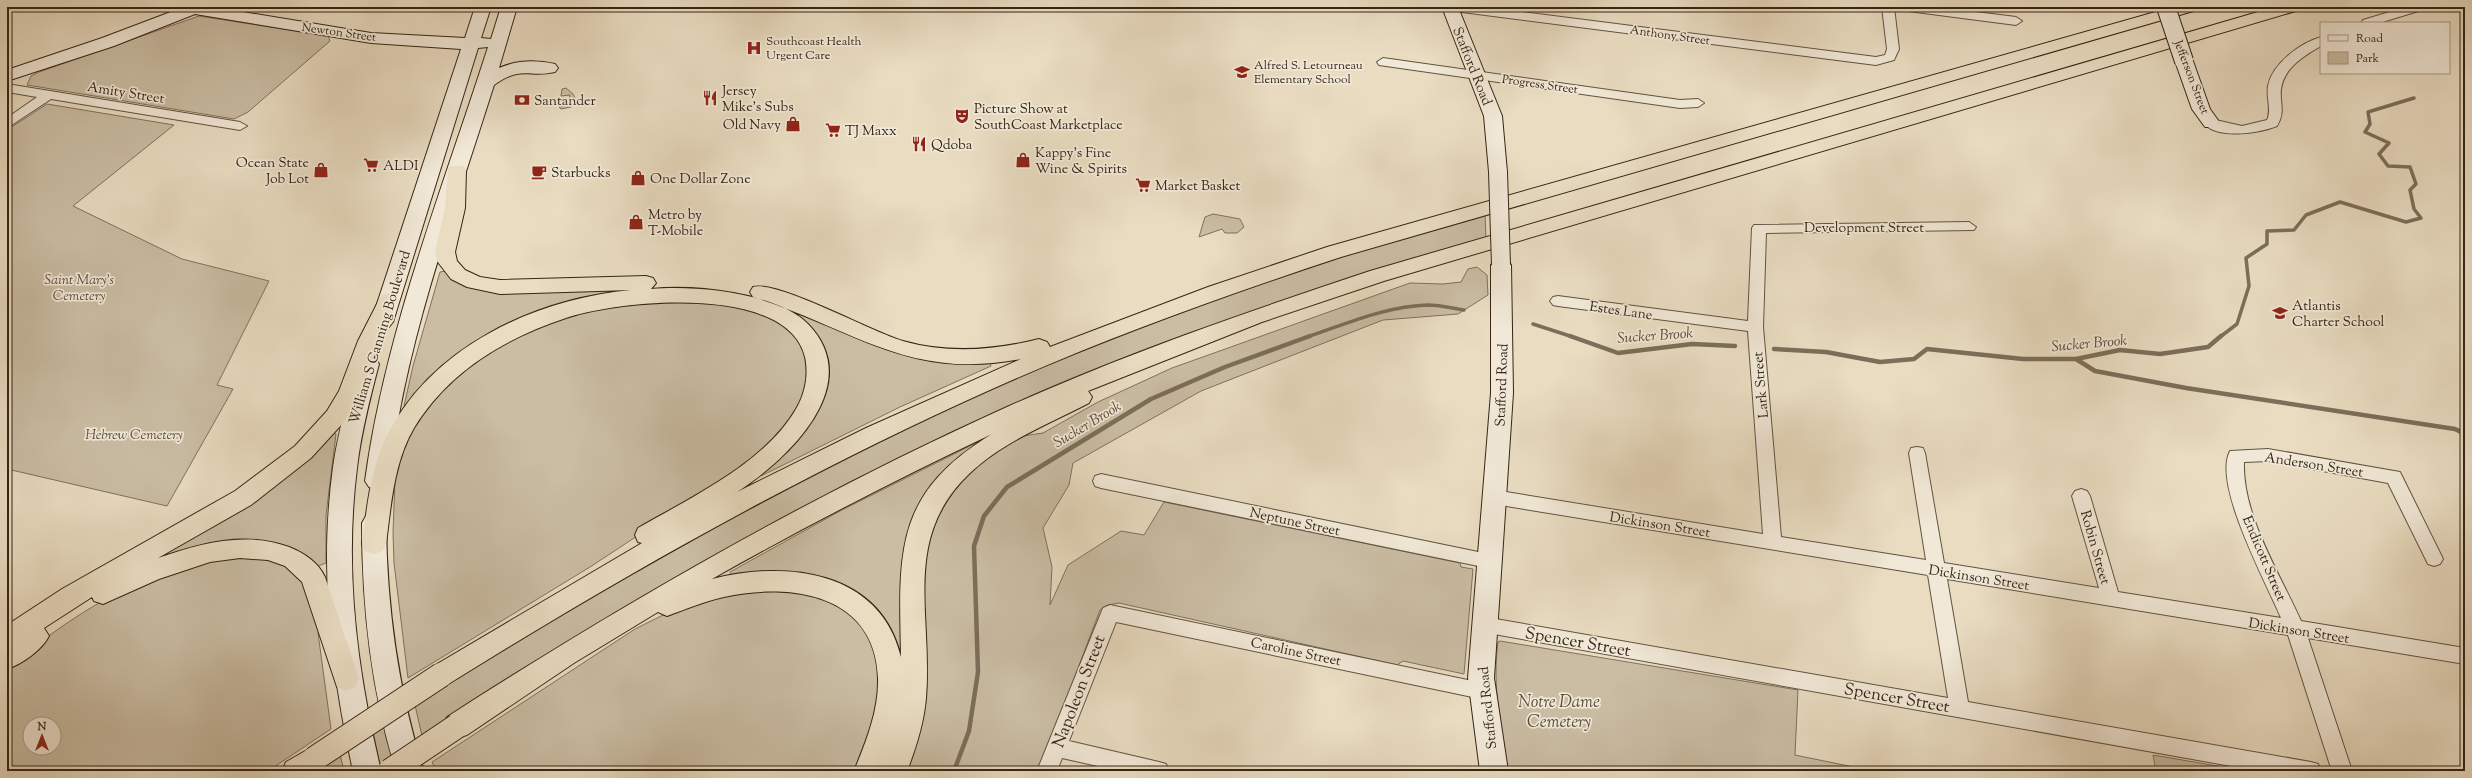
<svg xmlns="http://www.w3.org/2000/svg" width="2472" height="778" font-family="'Sorts Mill Goudy',serif">
<style>
.green{fill:#cabda4;stroke:#7f715d;fill-rule:evenodd}
.lines{fill:none;stroke-linecap:round;stroke-linejoin:round}
.stream-far1{stroke:#7b6e5a;stroke-width:3.5}
.stream{stroke:#7b6e5a;stroke-width:4.5}
.street-casing{stroke:#615341;stroke-width:2}
.secondary-casing{stroke:#342516;stroke-width:2}
.highway-casing{stroke:#342516;stroke-width:2}
.street{fill:#f1e8d7;fill-rule:evenodd}
.secondary{fill:#f1e8d7;fill-rule:evenodd}
.highway{fill:#e9dcc1;fill-rule:evenodd}
.secondary-bridge-casing{stroke:#342516;stroke-width:20;stroke-linecap:butt}
.highway-bridge-casing{stroke:#342516;stroke-width:26;stroke-linecap:butt}
.secondary-bridge{stroke:#f1e8d7;stroke-width:18}
.highway-bridge{stroke:#e9dcc1;stroke-width:24}
.labels{text-anchor:middle;stroke-width:3.5;stroke-linejoin:round;paint-order:stroke}
.far-street-label{font-size:12px;fill:#342516;stroke:#f1e8d7}
.far-poi-label{font-size:12px;fill:#342516;stroke:#f1e8d7;text-anchor:start}
.street-label{font-size:14px;fill:#342516;stroke:#f1e8d7}
.poi-label{font-size:14px;fill:#342516;stroke:#f1e8d7;text-anchor:start}
.park-label{font-size:14px;font-style:italic;fill:#5a4b3a;stroke:#f1e8d7}
.water-label{font-size:15px;font-style:italic;fill:#584938;stroke:#f1e8d7}
.near-street-label{font-size:17px;fill:#342516;stroke:#f1e8d7}
.near-park-label{font-size:17px;font-style:italic;fill:#5a4b3a;stroke:#f1e8d7}
</style>
<rect width="100%" height="100%" fill="#e9dcc1"/>
<filter id="stains"><feTurbulence type="fractalNoise" baseFrequency=".005" numOctaves="4"/><feColorMatrix values="0 0 0 0 .2 0 0 0 0 .09 0 0 0 0 .02 0 0 0 .5 -.17"/></filter>
<radialGradient id="worn" r=".72"><stop offset=".6" stop-color="#630" stop-opacity="0"/><stop offset="1" stop-color="#630" stop-opacity=".3"/></radialGradient>
<path class="green" d="M199,16L328,36L330,41L248,112L234,119L27,85L31,76L39,72Z
M566,88L573,94L576,100L571,107L561,109L559,107L568,106L570,95L561,96L562,89Z
M47,104L174,125L73,206L182,259L269,281L217,385L233,389L167,506L7,469V130Z
M1213,214L1240,219L1244,227L1237,233H1225L1222,229L1199,237L1205,217Z
M1485,214L1486,239L1281,301L1166,342L1045,392L422,736L415,705L450,684L452,678L731,513L1032,367L1298,269Z
M1477,267L1487,275L1488,295L1458,314L1383,320L1201,391L1073,463L1069,485L1043,528L1052,567L1050,605L1068,565L1121,531L1144,535L1164,502L1460,563L1461,567L1473,569L1464,674L1403,661L1397,665L1119,603L1108,605L1100,610L1039,771H904L922,551L938,506L977,463L1023,436L1043,433L1098,402L1172,368L1410,283L1443,284L1461,282L1468,269Z
M446,271L456,280L644,288L536,316L409,407L404,406L413,366L440,272Z
M691,300L755,310L784,324L807,349V396L768,450L590,567L408,678L394,563L393,533L395,480L398,461L411,431L433,398L489,350L546,322L618,304Z
M791,308C835,327 880,353 929,360C949,362 970,361 990,362L991,366L900,407L761,476L758,473L825,380L788,312Z
M333,433L336,434L326,515V563L318,566L304,555L146,559Z
M980,441L984,445L933,489L906,658L899,660L863,598L731,578L730,572L840,511Z
M233,556C254,557 288,556 302,577C310,589 315,615 320,629L318,633L331,729L268,771H7V667C50,634 97,599 148,579C175,568 205,563 233,556ZM30,724H54V748H30Z
M788,587L846,605L876,642L881,703L860,771H436L432,762L635,629L661,616L721,594Z
M1500,641L1798,690L1795,755L1873,771H1508C1501,727 1492,686 1498,642Z
M385,724L393,755L380,764L373,732Z
M340,754L344,771H312Z
M2153,755L2247,771H2156Z"/>
<g class="lines">
<path class="stream-far1" d="M1533,324L1573,337
M1307,337C1346,324 1386,306 1428,305C1439,305 1452,308 1464,310
M2220,337L2237,324L2249,286L2246,258L2267,244V231L2294,230L2306,215L2340,202L2406,222L2421,218L2414,209L2410,190L2416,184L2410,167L2388,166L2379,154L2389,143L2365,132L2370,124L2368,112L2414,98"/>
<path class="stream" d="M1570,336L1618,353L1692,344L1735,346
M1774,349L1826,352L1880,362L1914,359L1927,349L2023,359H2076L2120,350L2160,354L2208,347L2221,336
M2076,359L2095,371L2186,388L2455,429L2465,434
M954,771L969,731L978,672L974,546L984,516L1007,487L1151,399L1225,367L1310,336"/>
<g class="street-casing">
<path id="street" d="M1448,7H1482L1876,57L1885,55L1887,49L1882,7H1894L1899,49L1894,60L1876,65L1454,11Z
M1902,7H1936L2016,17L2022,21L2016,25L1908,11Z
M2406,7H2424L2422,10L2379,23H2361L2363,20Z
M2321,37V46C2300,58 2278,72 2281,99C2282,110 2283,116 2277,126C2260,133 2216,140 2204,123L2211,119L2242,126L2267,120C2272,110 2266,98 2268,86C2272,64 2300,43 2321,37Z
M1383,58L1680,100L1698,99L1704,103L1698,107L1680,108L1379,65L1377,62Z
M7,84L240,122L247,126L240,130L51,99L7,128V118L37,97L7,92Z
M1969,222L1976,227L1974,230L1766,233L1763,327L1781,537L1926,560L1909,453L1911,448L1917,447L1923,448L1925,453L1944,563L2099,588L2072,496L2075,491L2081,489L2087,491L2090,496L2118,592L2281,618C2267,584 2212,484 2230,451L2268,449L2400,472L2443,559L2440,564L2434,566L2428,564L2388,483L2268,461L2244,462C2242,515 2280,574 2301,621L2465,648V664L2308,638L2352,771H2332L2288,635L1947,579L1968,702L2311,762L2318,764L2321,771H2259L1477,631L1475,625L1477,619L1484,617L1948,698L1928,575L1494,504L1488,502L1485,497L1488,492L1494,490L1763,534L1748,331L1558,306L1553,305L1550,301L1553,297L1558,296L1748,321L1752,228L1754,225Z
M1101,474L1488,554L1494,556L1497,561L1494,566L1488,568L1101,488L1095,486L1093,481L1095,476Z
M1110,605L1482,683L1489,685L1492,691L1489,697L1482,699L1116,622L1069,741L1159,762L1166,764L1169,771H1120L1062,758L1057,771H1037L1101,613L1103,608Z"/>
</g>
<g class="secondary-casing">
<path id="secondary" d="M174,7H212L371,33L465,38L475,7H491L481,38L491,39L501,7H517L499,68C517,60 537,60 555,64L558,68L555,72C528,78 522,65 494,85C453,215 404,345 389,481L385,487L377,490L369,487L365,481C385,332 443,188 488,47L478,48L393,322L389,327L382,329L375,327L371,322L461,49L371,43L195,14L114,46L7,81V70L102,38L176,10Z
M1442,7H1458L1502,116L1507,172L1505,176H1491L1489,172L1484,116Z
M2184,56L2190,57L2193,61L2210,109L2220,123L2217,127H2205L2192,109L2175,61L2178,57Z
M1501,258L1508,260L1511,265L1513,393L1494,678L1508,771H1480L1468,678L1491,393V265L1494,260Z
M368,356L376,359L379,364C370,398 361,433 357,468C344,571 357,670 381,771H353C331,670 319,570 333,467C338,432 348,398 357,364L360,359Z
M374,513L382,516L386,523C387,608 398,690 424,771H396C371,690 362,608 362,523L366,516Z"/>
</g>
<g class="highway-casing">
<path id="highway" d="M2173,7H2199L2197,10L1341,257C1223,296 1106,338 992,389C804,473 625,574 450,683L441,686L432,683L428,675L432,667L642,543L638,542L635,535L638,528C690,498 765,463 796,409C805,394 809,375 805,357C787,283 619,300 566,318C505,338 448,372 414,428C394,462 391,505 386,544L383,551L374,554L365,551L362,544C367,508 370,471 386,438C430,347 535,299 631,290L500,294L467,287L451,279L437,261L435,252L445,208L448,170L450,166H464L466,170L465,208L455,252L457,261L465,270L480,277L500,280L646,276L653,278L656,283L651,289C694,285 776,292 808,324C867,385 787,460 737,492L866,428L1021,359C908,381 853,328 753,297L750,292L753,287C777,280 872,332 903,341C948,354 995,350 1039,339L1047,342L1050,347L1208,287L1327,247Z
M2275,7H2301L2299,10L1384,281L1262,322L1088,391L1092,397L1089,403C1049,424 1002,442 969,474C901,539 933,615 926,698C924,723 916,748 907,771H854C866,742 879,710 878,678C875,594 791,582 724,597C705,601 686,609 667,616L658,612L574,663L467,735L457,738L447,735L443,726L447,717C629,600 810,496 1007,407C1125,354 1247,312 1370,271ZM992,434C893,494 899,553 901,657C880,570 786,560 712,579C804,527 897,479 992,434Z
M389,293L396,295L399,300L380,341L361,392L343,423L311,458L251,505L158,558C201,543 245,531 289,547C304,553 318,562 325,577L359,679L355,687L346,691L337,687L302,582L285,566L268,560L240,558L210,562L159,579L103,604L94,601L92,597L44,628L49,636C42,650 22,664 7,669V625L62,589L235,491L295,446L327,411L339,391L358,341L379,300L382,295Z
M314,746L324,750L328,759L324,768L319,771H282L286,762Z"/>
</g>
<use href="#street" class="street"/>
<use href="#secondary" class="secondary"/>
<use href="#highway" class="highway"/>
<g class="secondary-bridge-casing">
<path id="secondary-bridge" d="M2166,7L2184,61
M1498,172L1501,265"/>
</g>
<g class="highway-bridge-casing">
<path id="highway-bridge" d="M314,759L441,675
M390,771L457,726"/>
</g>
<use href="#secondary-bridge" class="secondary-bridge"/>
<use href="#highway-bridge" class="highway-bridge"/>
</g>
<defs>
<g id="hospital-bare" transform="scale(1.2)"><path d="M-5-5h3v3.5h4V-5h3V5h-3V1.5h-4V5h-3Z" fill="#8f2418" stroke="#f1e8d7" stroke-width="2.5" paint-order="stroke"/></g>
<g id="school-bare" transform="scale(1.2)"><path d="M0-5L7-2L0 1L-7-2ZM-4 1L0 2.5L4 1V4Q0 6-4 4Z" fill="#8f2418" stroke="#f1e8d7" stroke-width="2.5" paint-order="stroke"/></g>
<g id="restaurant-bare" transform="scale(1.2)"><path d="M-5-6h1v4h1v-4h1v4h1v-4h1v5L-1.5 .5V6h-2V.5L-5-1ZM5-6V6H3V1.5H1.5Q1.5-4 5-6Z" fill="#8f2418" stroke="#f1e8d7" stroke-width="2.5" paint-order="stroke"/></g>
<g id="bank-bare" transform="scale(1.2)"><path d="M-6-4H6V4H-6ZM0-2.3a2.3 2.3 0 1 0 0 4.6a2.3 2.3 0 1 0 0-4.6Z" fill="#8f2418" stroke="#f1e8d7" stroke-width="2.5" paint-order="stroke"/></g>
<g id="theatre-bare" transform="scale(1.2)"><path d="M-5-5.5Q0-4 5-5.5V0Q5 5 0 6Q-5 5-5 0ZM-3.3-2.5H-1v1.5H-3.3ZM1-2.5H3.3v1.5H1ZM-2.8 1Q0 5.5 2.8 1Z" fill="#8f2418" stroke="#f1e8d7" stroke-width="2.5" paint-order="stroke"/></g>
<g id="shop-bare" transform="scale(1.2)"><path d="M-5-2.5h2.3a2.7 3.5 0 0 1 5.4 0H5L5.5 6h-11ZM-1.5-2.5h3a1.5 2.3 0 0 0-3 0Z" fill="#8f2418" stroke="#f1e8d7" stroke-width="2.5" paint-order="stroke"/></g>
<g id="supermarket-bare" transform="scale(1.2)"><path d="M-6-5.5h2.5l.6 2H6L4.5 2H-2.5L-4.4-4H-6ZM-1.5 3.2a1.3 1.3 0 1 0 .1 0ZM3 3.2a1.3 1.3 0 1 0 .1 0Z" fill="#8f2418" stroke="#f1e8d7" stroke-width="2.5" paint-order="stroke"/></g>
<g id="cafe-bare" transform="scale(1.2)"><path d="M-5.5-4.5H6V0H3Q3 3.5 0 3.5H-2.5Q-5.5 3.5-5.5 0ZM3-3.2v2h1.7v-2ZM-6 4.5H4V6H-6Z" fill="#8f2418" stroke="#f1e8d7" stroke-width="2.5" paint-order="stroke"/></g>
</defs>
<g fill-rule="evenodd">
<use href="#hospital-bare" x="754" y="48"/>
<use href="#school-bare" x="1242" y="72"/>
<use href="#restaurant-bare" x="710" y="98"/>
<use href="#bank-bare" x="522" y="100"/>
<use href="#theatre-bare" x="962" y="116"/>
<use href="#shop-bare" x="793" y="124"/>
<use href="#supermarket-bare" x="833" y="130"/>
<use href="#restaurant-bare" x="919" y="144"/>
<use href="#shop-bare" x="1023" y="160"/>
<use href="#supermarket-bare" x="371" y="165"/>
<use href="#shop-bare" x="321" y="170"/>
<use href="#cafe-bare" x="539" y="172"/>
<use href="#shop-bare" x="638" y="178"/>
<use href="#supermarket-bare" x="1143" y="185"/>
<use href="#shop-bare" x="636" y="222"/>
<use href="#school-bare" x="2280" y="313"/>
</g>
<g class="labels">
<g class="far-street-label">
<text transform="translate(339 32) rotate(8)" y="4">Newton Street</text>
<text transform="translate(1670 35) rotate(8)" y="4">Anthony Street</text>
<text transform="translate(2192 77) rotate(69)" y="4">Jefferson Street</text>
<text transform="translate(1540 84) rotate(8)" y="4">Progress Street</text>
</g>
<g class="far-poi-label">
<text x="766" y="45">Southcoast Health<tspan x="766" dy="14">Urgent Care</tspan></text>
<text x="1254" y="69">Alfred S. Letourneau<tspan x="1254" dy="14">Elementary School</tspan></text>
</g>
<g class="street-label">
<text transform="translate(1473 66) rotate(68)" y="5">Stafford Road</text>
<text transform="translate(126 92) rotate(9)" y="5">Amity Street</text>
<text x="1864" y="232">Development Street</text>
<text transform="translate(1621 310) rotate(8)" y="5">Estes Lane</text>
<text transform="translate(379 337) rotate(-73)" y="5">William S Canning Boulevard</text>
<text transform="translate(1501 385) rotate(-88)" y="5">Stafford Road</text>
<text transform="translate(1760 385) rotate(-95)" y="5">Lark Street</text>
<text transform="translate(2314 464) rotate(9)" y="5">Anderson Street</text>
<text transform="translate(1295 521) rotate(12)" y="5">Neptune Street</text>
<text transform="translate(1660 524) rotate(9)" y="5">Dickinson Street</text>
<text transform="translate(2096 547) rotate(74)" y="5">Robin Street</text>
<text transform="translate(2265 558) rotate(67)" y="5">Endicott Street</text>
<text transform="translate(1979 577) rotate(9)" y="5">Dickinson Street</text>
<text transform="translate(2299 630) rotate(9)" y="5">Dickinson Street</text>
<text transform="translate(1296 651) rotate(12)" y="5">Caroline Street</text>
<text transform="translate(1487 708) rotate(-96)" y="5">Stafford Road</text>
</g>
<g class="poi-label">
<text x="722" y="95">Jersey<tspan x="722" dy="16">Mike's Subs</tspan></text>
<text x="534" y="105">Santander</text>
<text x="974" y="113">Picture Show at<tspan x="974" dy="16">SouthCoast Marketplace</tspan></text>
<text x="781" y="129" text-anchor="end">Old Navy</text>
<text x="845" y="135">TJ Maxx</text>
<text x="931" y="149">Qdoba</text>
<text x="1035" y="157">Kappy's Fine<tspan x="1035" dy="16">Wine &amp; Spirits</tspan></text>
<text x="309" y="167" text-anchor="end">Ocean State<tspan x="309" dy="16">Job Lot</tspan></text>
<text x="383" y="170">ALDI</text>
<text x="551" y="177">Starbucks</text>
<text x="650" y="183">One Dollar Zone</text>
<text x="1155" y="190">Market Basket</text>
<text x="648" y="219">Metro by<tspan x="648" dy="16">T-Mobile</tspan></text>
<text x="2292" y="310">Atlantis<tspan x="2292" dy="16">Charter School</tspan></text>
</g>
<g class="park-label">
<text x="79" y="284">Saint Mary's<tspan x="79" dy="16">Cemetery</tspan></text>
<text x="134" y="439">Hebrew Cemetery</text>
</g>
<g class="water-label">
<text transform="translate(1655 335) rotate(-4)" y="5">Sucker Brook</text>
<text transform="translate(2089 343) rotate(-5)" y="5">Sucker Brook</text>
<text transform="translate(1087 424) rotate(-31)" y="5">Sucker Brook</text>
</g>
<g class="near-street-label">
<text transform="translate(1578 641) rotate(10)" y="6">Spencer Street</text>
<text transform="translate(1078 691) rotate(-69)" y="6">Napoleon Street</text>
<text transform="translate(1897 697) rotate(10)" y="6">Spencer Street</text>
</g>
<g class="near-park-label">
<text x="1559" y="707">Notre Dame<tspan x="1559" dy="20">Cemetery</tspan></text>
</g>
</g>
<rect width="2472" height="778" fill="none" stroke="#e9dcc1" stroke-width="24"/>
<rect x="8" y="8" width="2456" height="762" fill="none" stroke="#342516" stroke-width="2"/>
<rect x="12" y="12" width="2448" height="754" fill="none" stroke="#342516"/>
<rect x="2320" y="22" width="130" height="52" fill="#f1e8d7" stroke="#a59a8a"/>
<rect x="2328" y="35" width="20" height="6" fill="#f1e8d7" stroke="#a59a8a"/>
<text x="2356" y="42" font-size="12" fill="#342516">Road</text>
<rect x="2328" y="52" width="20" height="12" fill="#cabda4" stroke="#a59a8a"/>
<text x="2356" y="62" font-size="12" fill="#342516">Park</text>
<g transform="translate(42 736)"><circle r="19" fill="#f1e8d7" stroke="#a59a8a"/>
<path d="M0-3L7 15L0 10L-7 15Z" fill="#8f2418"/>
<text y="-6" font-size="11" font-weight="bold" text-anchor="middle" fill="#342516">N</text>
</g>
<rect width="100%" height="100%" filter="url(#stains)"/>
<rect width="100%" height="100%" fill="url(#worn)"/>
</svg>
